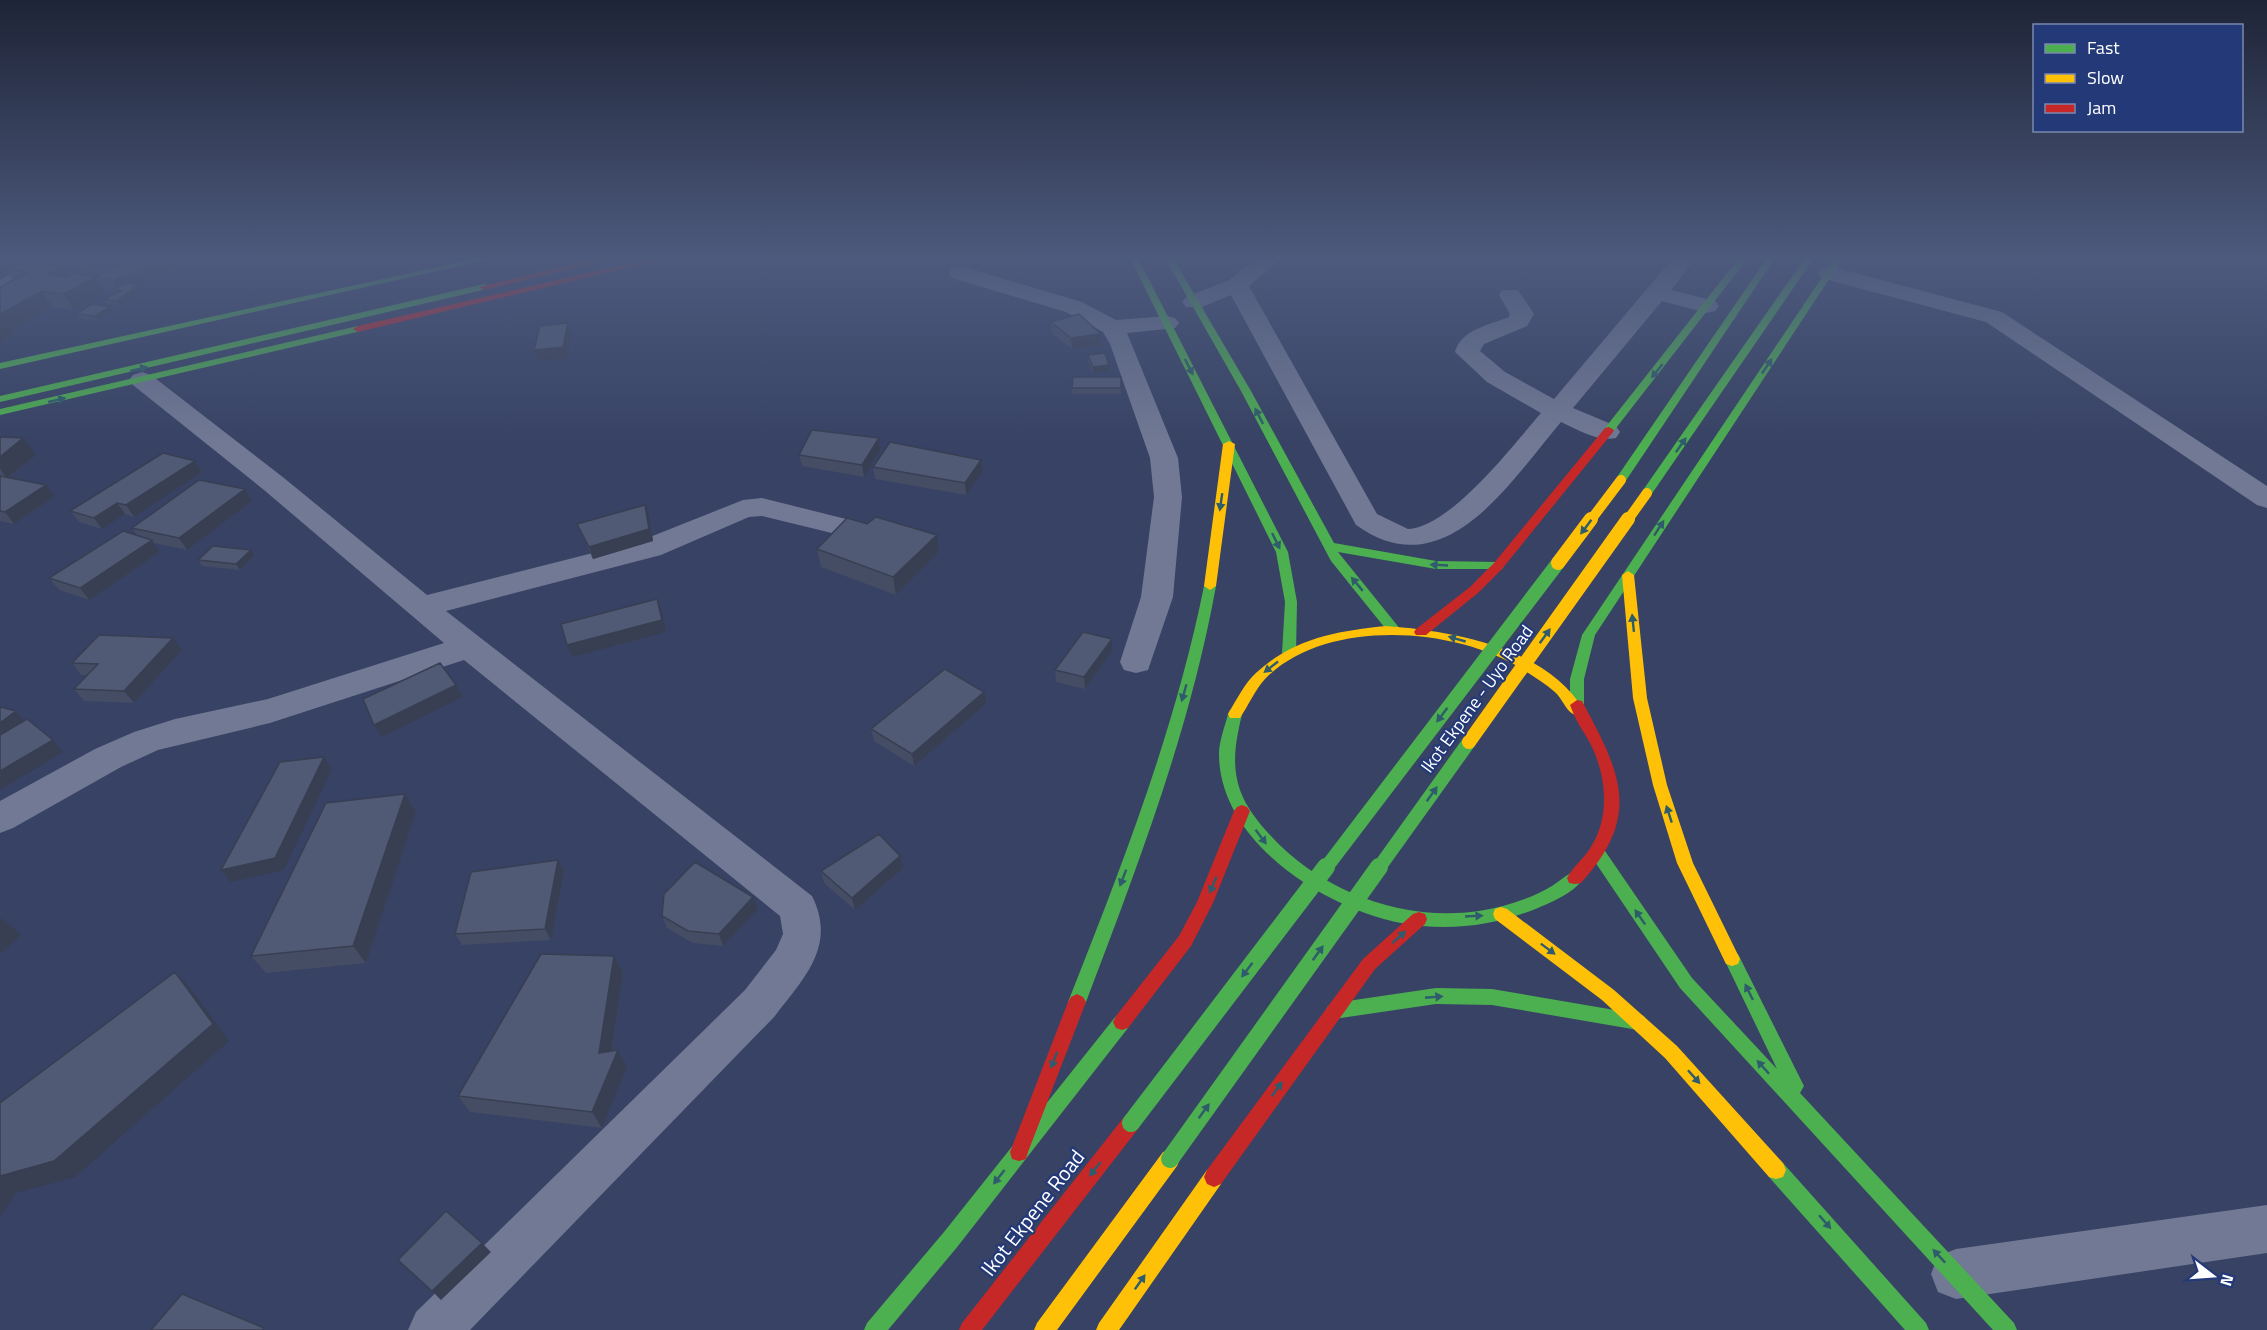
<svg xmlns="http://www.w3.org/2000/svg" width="2267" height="1330" font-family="'Titillium Web',sans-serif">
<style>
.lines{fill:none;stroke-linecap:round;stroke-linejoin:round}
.street{fill:#717994;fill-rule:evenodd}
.fast{fill:#4caf50;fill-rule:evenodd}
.slow{fill:#ffc107;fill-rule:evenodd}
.jam{fill:#c62828;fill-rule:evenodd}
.fast-bridge-far1{stroke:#4caf50;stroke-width:14}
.fast-bridge{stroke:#4caf50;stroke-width:18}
.slow-bridge-far1{stroke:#ffc107;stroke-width:10}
.slow-bridge{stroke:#ffc107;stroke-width:14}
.wall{fill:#454d65}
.shaded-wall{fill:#383f52}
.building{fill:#505a75;stroke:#383f52;stroke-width:1.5}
.oneway{fill:#2f5c6c}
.labels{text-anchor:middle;stroke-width:4.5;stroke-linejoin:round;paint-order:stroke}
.street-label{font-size:18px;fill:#fff;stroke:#233978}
.near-street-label{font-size:21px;fill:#fff;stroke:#233978}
</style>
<rect width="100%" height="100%" fill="#374264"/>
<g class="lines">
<path class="street" d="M37,258H64L61,263L8,295L0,297V280Z
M1257,258H1281L1249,286L1377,514L1408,529C1451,527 1513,445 1541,413L1487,382L1455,352C1461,329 1490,325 1509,317L1510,314L1499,295L1502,290H1518L1534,314L1527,326L1484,344L1480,351L1505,372L1554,399L1673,258H1696L1671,290L1715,301L1719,306L1715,311L1707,313L1662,301L1573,408L1616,426L1620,432L1616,438C1598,442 1578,430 1561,422C1509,483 1445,589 1356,525L1231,295L1202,307H1186L1182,302L1186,297L1229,280Z
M960,266L1082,302L1116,320L1167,316L1175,318L1179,323L1175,328L1127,333L1178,458L1182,497L1173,597L1148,670L1136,673L1124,670L1120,662L1141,597L1154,497L1150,458L1110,344L1103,332L1066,312L952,278L949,273L952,268Z
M1829,266L2002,312L2267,486V508L2257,505L1986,322L1821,278L1818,273L1821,268Z
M142,372L151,375L284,478L427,595L640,541L743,500L762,498L854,521L859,527L854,533L844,536L762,516L749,517L661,555L446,611L812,896C837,946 804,978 775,1016L470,1330H408L416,1312L745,990L776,950L783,934L780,916L464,660L270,723L158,750L121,767L13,828L0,833V801L95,749L134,732L175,719L268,699L444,643L264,490L133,385L129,380L133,375Z
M2267,1205V1253L1956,1299L1938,1292L1931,1274L1938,1256L1956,1249Z"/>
<path class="fast" d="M479,258H495L0,369V363Z
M1130,258H1138L1288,552L1297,602L1296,653L1294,656L1289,658L1282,653L1285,602L1276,552Z
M1165,258H1173L1251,391L1334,543L1436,561L1498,562L1504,566L1502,569H1436L1338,552L1401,630L1399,633H1389L1331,561L1241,391Z
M1739,258H1748L1613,432H1605V428Z
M1767,258H1775L1625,482H1617L1615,480Z
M1805,258H1814L1651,495H1643L1641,493Z
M1835,258H1843L1595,635L1584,679V705L1577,710L1572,709L1570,705V679L1582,635Z
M484,284L487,285V289L0,402V396Z
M358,326L363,329L361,331L0,415V409Z
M1210,582L1216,586C1190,730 1138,865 1086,1002L1083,1007L1077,1010L1071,1007L1068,1002C1122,866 1175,730 1204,586Z
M1235,709L1240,710L1242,714C1236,740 1231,764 1240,790C1246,807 1258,822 1270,835C1322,892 1403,922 1479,911C1505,907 1530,899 1552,886C1560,881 1566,874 1575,872L1581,873L1583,878C1576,892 1552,902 1538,908C1501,923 1462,930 1422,926C1339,919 1219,847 1219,754C1219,741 1225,726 1228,714L1230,710Z
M1597,846L1603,848L1692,978L1777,1069L1724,959L1726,954L1732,952L1738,954L1804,1086L1800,1093L2014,1323L2017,1330H1993L1680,988L1591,856L1589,852L1591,848Z
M1436,988L1492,989L1638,1014L1644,1016L1647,1022L1644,1028L1638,1030L1492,1005L1436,1004L1334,1019L1328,1016L1325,1011L1328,1006L1334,1003Z
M1122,1014L1128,1016L1131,1022L1128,1028L958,1246L888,1330H864L867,1323L944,1232L1116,1016Z
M1776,1161L1783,1163L1926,1323L1929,1330H1905L1769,1177L1766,1170L1769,1163Z"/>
<path class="slow" d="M1229,441L1235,444L1216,586L1210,590L1204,586L1223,444Z
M1628,571L1634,575L1647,698L1667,785L1693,863L1740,959L1738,964L1732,966L1726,964L1677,863L1653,785L1633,698L1622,575Z
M1386,626C1453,631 1546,647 1584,710L1582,714C1578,715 1577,716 1573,714C1566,710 1562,699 1556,693C1546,684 1533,676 1522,669C1454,626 1324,618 1265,679C1255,690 1248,706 1240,718H1230L1228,714C1236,701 1245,682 1257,672C1295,638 1337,631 1386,626Z
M1501,907L1507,909L1614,990L1677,1046L1783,1163L1786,1170L1783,1177L1776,1179L1769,1177L1665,1058L1602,1000L1495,919L1493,914L1495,909Z
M1170,1150L1177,1152L1180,1159L1177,1166L1057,1330H1034L1037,1323L1163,1152Z
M1214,1167L1221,1170L1224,1177L1221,1184L1119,1330H1096L1099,1323L1207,1170Z"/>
<path class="jam" d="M599,258H615L484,290L479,287Z
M653,258H669L358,332L353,329L358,326Z
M1609,427L1614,430L1613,432L1502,569L1478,593L1426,635H1416L1414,632L1416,629L1470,587L1494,563L1605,428Z
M1577,700L1582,701C1620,772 1643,815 1581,883L1575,884L1569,883L1567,878C1573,866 1586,857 1592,845C1610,815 1606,777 1592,747C1586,734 1577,724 1572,710L1570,705Z
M1242,805L1247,807L1250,811L1213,903L1191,946L1128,1028L1122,1030L1116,1028L1113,1022L1116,1016L1179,936L1197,902L1234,811L1237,807Z
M1419,912L1425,914L1427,919L1425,924L1375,969L1221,1184L1214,1187L1207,1184L1204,1177L1207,1170L1363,959L1413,914Z
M1077,994L1083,997L1086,1002L1028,1152L1026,1159L1019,1161L1012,1159L1010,1152L1068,1002L1071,997Z
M1131,1114L1138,1117L1140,1123L1138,1129L982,1330H959L962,1323L1124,1117Z"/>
<path class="fast-bridge-far1" d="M1325,869L1558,563
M1378,869L1469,742"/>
<path class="fast-bridge" d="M1131,1123L1326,867
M1170,1159L1379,867"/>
<path class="slow-bridge-far1" d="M1590,521L1621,480
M1627,521L1647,493"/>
<path class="slow-bridge" d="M1558,563L1591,519
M1469,742L1628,519"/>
</g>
<path class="wall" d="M45,258H115L91,271L63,267L69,276H95L170,269L135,285H138L141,291L119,306L107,305L104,299L117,293L115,291L102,287L106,292L74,310L52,307L11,331L13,334L0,344L1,345L0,346V287L14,280L7,270L49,264Z
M110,307L113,312L98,321L80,319L77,314Z
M1051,322L1101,345L1072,349L1052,333Z
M1088,355L1109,365V371L1093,373L1088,360Z
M1121,377V394H1072V388Z
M0,437L23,438L36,455L8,478L55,496L14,524L0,521Z
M879,438L880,450L864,477L802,466L799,455Z
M195,461L202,472L134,517L125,514L102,529L79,522L70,511Z
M873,467L982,472L966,495L875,479Z
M245,489L252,501L187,550L154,543L160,552L89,600L59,590L49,578L137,536L132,528Z
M649,516L653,541L593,559L577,524Z
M867,524L937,535L939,552L896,595L821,567L817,549Z
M254,556L240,570L202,566L198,560Z
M1112,639V651L1085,689L1056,682L1055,670Z
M182,650L134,703L84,701L74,689L87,675H81L72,663Z
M986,704L914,766L874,741L871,729Z
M405,794L416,812L366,963L266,973L251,956Z
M558,860L564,871L551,940L462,945L455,934Z
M903,868L855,910L824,883L821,871Z
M758,909L723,946L693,943L667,928L662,916Z
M623,973L612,1051L627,1067L602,1128L470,1112L458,1096Z"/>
<path class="shaded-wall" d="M0,258H16L0,265Z
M90,258H115L91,271L85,261Z
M164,259L170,269L121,291L118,290L113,281Z
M62,266L72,281L46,274Z
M1,270L4,276L0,278V271Z
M96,277L106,292L74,310L64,294Z
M138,285L141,291L119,306L116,301Z
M42,291L52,307L11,331L13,334L0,344L1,345L0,346V314Z
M110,307L113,312L98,321L95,316Z
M568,323L571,334L567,358L538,361L534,350Z
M1101,334V345L1072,349L1071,338Z
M1109,365V371L1093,373V367Z
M23,438L36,455L7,478L0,469V457Z
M879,438L880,450L864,477L862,465Z
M981,460L982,472L966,495L965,483Z
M195,461L202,472L134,517L126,505Z
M46,485L55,496L14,524L5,512Z
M245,489L252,501L187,550L179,538Z
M117,503L125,514L102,529L94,518Z
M645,505L649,516L653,541L593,559L589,547Z
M937,535L939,552L896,595L893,577Z
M152,540L160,552L89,600L80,588Z
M251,550L254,556L240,570L236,564Z
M657,599L661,610L666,632L572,657L567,645Z
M173,638L182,650L134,703L124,691Z
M1112,639V651L1085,689L1084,677Z
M456,685L463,697L382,737L374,725Z
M984,692L986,704L914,766L912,754Z
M16,711L26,723L0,744V723Z
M53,740L63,752L0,790V771Z
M324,757L332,769L284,870L231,882L221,870Z
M405,794L416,812L366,963L353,946Z
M900,856L903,868L855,910L852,898Z
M558,860L564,871L551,940L545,929Z
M753,897L758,909L723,946L719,934Z
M2,918L21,935L0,954V920Z
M614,956L623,973L609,1069L599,1053Z
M175,972L191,989L229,1041L75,1177L16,1193L0,1218V1176Z
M618,1050L627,1067L602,1128L592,1112Z
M482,1243L491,1252L441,1300L432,1291Z"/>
<path class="building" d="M67,258H90L85,261Z
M136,258L164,259L113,281L95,276Z
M24,261L62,266L46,274L67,277L73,273L96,277L64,294L42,291L0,314V287L28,272L7,270Z
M125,283L138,285L116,301L104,299L121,291L114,289Z
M92,304L110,307L95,316L77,314Z
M1079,314L1101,334L1071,338L1051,322Z
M568,323L563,347L534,350L540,326Z
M1105,353L1109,365L1093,367L1088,355Z
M1073,377H1121V388H1072Z
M812,430L879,438L862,465L799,455Z
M0,437L23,438L0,457Z
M890,442L981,460L965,483L873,467Z
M163,453L195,461L126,505L117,503L94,518L70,511Z
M0,476L46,485L5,512L0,511Z
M199,480L245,489L179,538L132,528Z
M645,505L649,529L589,547L577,524Z
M876,517L937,535L893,577L817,549L847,518L867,524Z
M123,531L152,540L80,588L49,578Z
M213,546L251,550L236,564L198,560Z
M657,599L662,620L567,645L561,624Z
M1083,632L1112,639L1084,677L1055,670Z
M99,635L173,638L124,691L74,689L98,664L72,663Z
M440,663L456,685L374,725L363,699Z
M945,669L984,692L912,754L871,729Z
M0,707L16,711L0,723Z
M27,719L53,740L0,771V735Z
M324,757L275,858L221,870L280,762Z
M405,794L353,946L251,956L326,803Z
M879,834L900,856L852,898L821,871Z
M558,860L545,929L455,934L471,872Z
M695,862L753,897L719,934L688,931L662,916L664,894Z
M541,954L614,956L599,1053L618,1050L592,1112L458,1096Z
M175,972L213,1024L54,1161L0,1176V1103Z
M446,1211L482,1243L432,1291L398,1260Z
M182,1294L264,1328L262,1330H151Z"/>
<defs><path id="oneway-solid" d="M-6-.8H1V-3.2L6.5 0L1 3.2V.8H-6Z" transform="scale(1.5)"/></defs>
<g class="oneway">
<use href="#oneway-solid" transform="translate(1767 366) rotate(-56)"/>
<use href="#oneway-solid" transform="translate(1189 367) rotate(63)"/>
<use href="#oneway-solid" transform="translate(139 369) rotate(-13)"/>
<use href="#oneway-solid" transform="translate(1657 371) rotate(129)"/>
<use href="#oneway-solid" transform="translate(57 400) rotate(-13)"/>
<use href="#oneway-solid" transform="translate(1259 416) rotate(-117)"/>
<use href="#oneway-solid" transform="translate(1681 445) rotate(-55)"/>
<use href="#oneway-solid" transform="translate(1221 502) rotate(98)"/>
<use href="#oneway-solid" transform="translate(1586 527) rotate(127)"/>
<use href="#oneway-solid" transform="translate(1659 528) rotate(-57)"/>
<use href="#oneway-solid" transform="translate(1276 541) rotate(64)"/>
<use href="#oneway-solid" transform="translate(1439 565) rotate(-177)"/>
<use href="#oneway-solid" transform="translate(1357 584) rotate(-130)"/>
<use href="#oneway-solid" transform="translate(1633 623) rotate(-96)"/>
<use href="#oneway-solid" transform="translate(1545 636) rotate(-54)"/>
<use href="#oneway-solid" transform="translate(1457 639) rotate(-164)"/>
<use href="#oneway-solid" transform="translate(1271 667) rotate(142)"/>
<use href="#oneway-solid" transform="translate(1184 693) rotate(106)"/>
<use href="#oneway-solid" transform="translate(1442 715) rotate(127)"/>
<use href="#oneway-solid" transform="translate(1432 794) rotate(-54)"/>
<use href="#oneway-solid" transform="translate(1669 814) rotate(-108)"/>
<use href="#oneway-solid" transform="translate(1261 837) rotate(53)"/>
<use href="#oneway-solid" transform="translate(1123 878) rotate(111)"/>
<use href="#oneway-solid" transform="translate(1213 885) rotate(113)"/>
<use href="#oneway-solid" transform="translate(1474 916) rotate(-3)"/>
<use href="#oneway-solid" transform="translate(1640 917) rotate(-125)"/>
<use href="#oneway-solid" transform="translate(1399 937) rotate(-42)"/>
<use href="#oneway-solid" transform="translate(1548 949) rotate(37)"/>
<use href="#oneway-solid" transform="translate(1318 953) rotate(-54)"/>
<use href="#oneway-solid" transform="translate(1247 970) rotate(127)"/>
<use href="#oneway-solid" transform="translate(1749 992) rotate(-116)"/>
<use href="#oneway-solid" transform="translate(1434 997) rotate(-5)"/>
<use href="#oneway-solid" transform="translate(1054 1060) rotate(111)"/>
<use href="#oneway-solid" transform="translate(1763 1067) rotate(-132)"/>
<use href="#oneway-solid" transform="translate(1694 1077) rotate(48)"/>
<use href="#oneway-solid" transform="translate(1277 1089) rotate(-54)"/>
<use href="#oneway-solid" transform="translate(1204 1111) rotate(-54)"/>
<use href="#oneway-solid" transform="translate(1095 1169) rotate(128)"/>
<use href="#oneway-solid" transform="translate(999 1177) rotate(128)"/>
<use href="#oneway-solid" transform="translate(1825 1222) rotate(49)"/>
<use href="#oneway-solid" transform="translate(1939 1256) rotate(-133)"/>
<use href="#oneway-solid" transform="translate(1140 1282) rotate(-55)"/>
</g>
<linearGradient id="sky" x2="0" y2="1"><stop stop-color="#1e2437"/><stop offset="0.58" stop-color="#4d5a7d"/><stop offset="1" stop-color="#4d5a7d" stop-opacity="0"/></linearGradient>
<rect width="2267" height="444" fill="url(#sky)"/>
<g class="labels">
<g class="street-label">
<text transform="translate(1477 699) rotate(-54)" y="6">Ikot Ekpene - Uyo Road</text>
</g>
<g class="near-street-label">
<text transform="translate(1033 1213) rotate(-52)" y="7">Ikot Ekpene Road</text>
</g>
</g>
<rect x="2033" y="24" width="210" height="108" fill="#233978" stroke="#7b88ae" stroke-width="1.5"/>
<rect x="2045" y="44" width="30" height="9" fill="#4caf50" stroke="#7b88ae" stroke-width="1.5"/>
<text x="2087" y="54" font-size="18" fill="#ffffff">Fast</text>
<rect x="2045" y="74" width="30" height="9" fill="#ffc107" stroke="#7b88ae" stroke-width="1.5"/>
<text x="2087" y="84" font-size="18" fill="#ffffff">Slow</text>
<rect x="2045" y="104" width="30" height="9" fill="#c62828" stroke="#7b88ae" stroke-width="1.5"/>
<text x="2087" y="114" font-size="18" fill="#ffffff">Jam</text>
<g transform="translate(2213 1276) rotate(107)" stroke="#233978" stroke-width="4.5" paint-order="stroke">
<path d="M0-4.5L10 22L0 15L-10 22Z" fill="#ffffff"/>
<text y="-9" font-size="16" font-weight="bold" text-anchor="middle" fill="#ffffff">N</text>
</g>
</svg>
